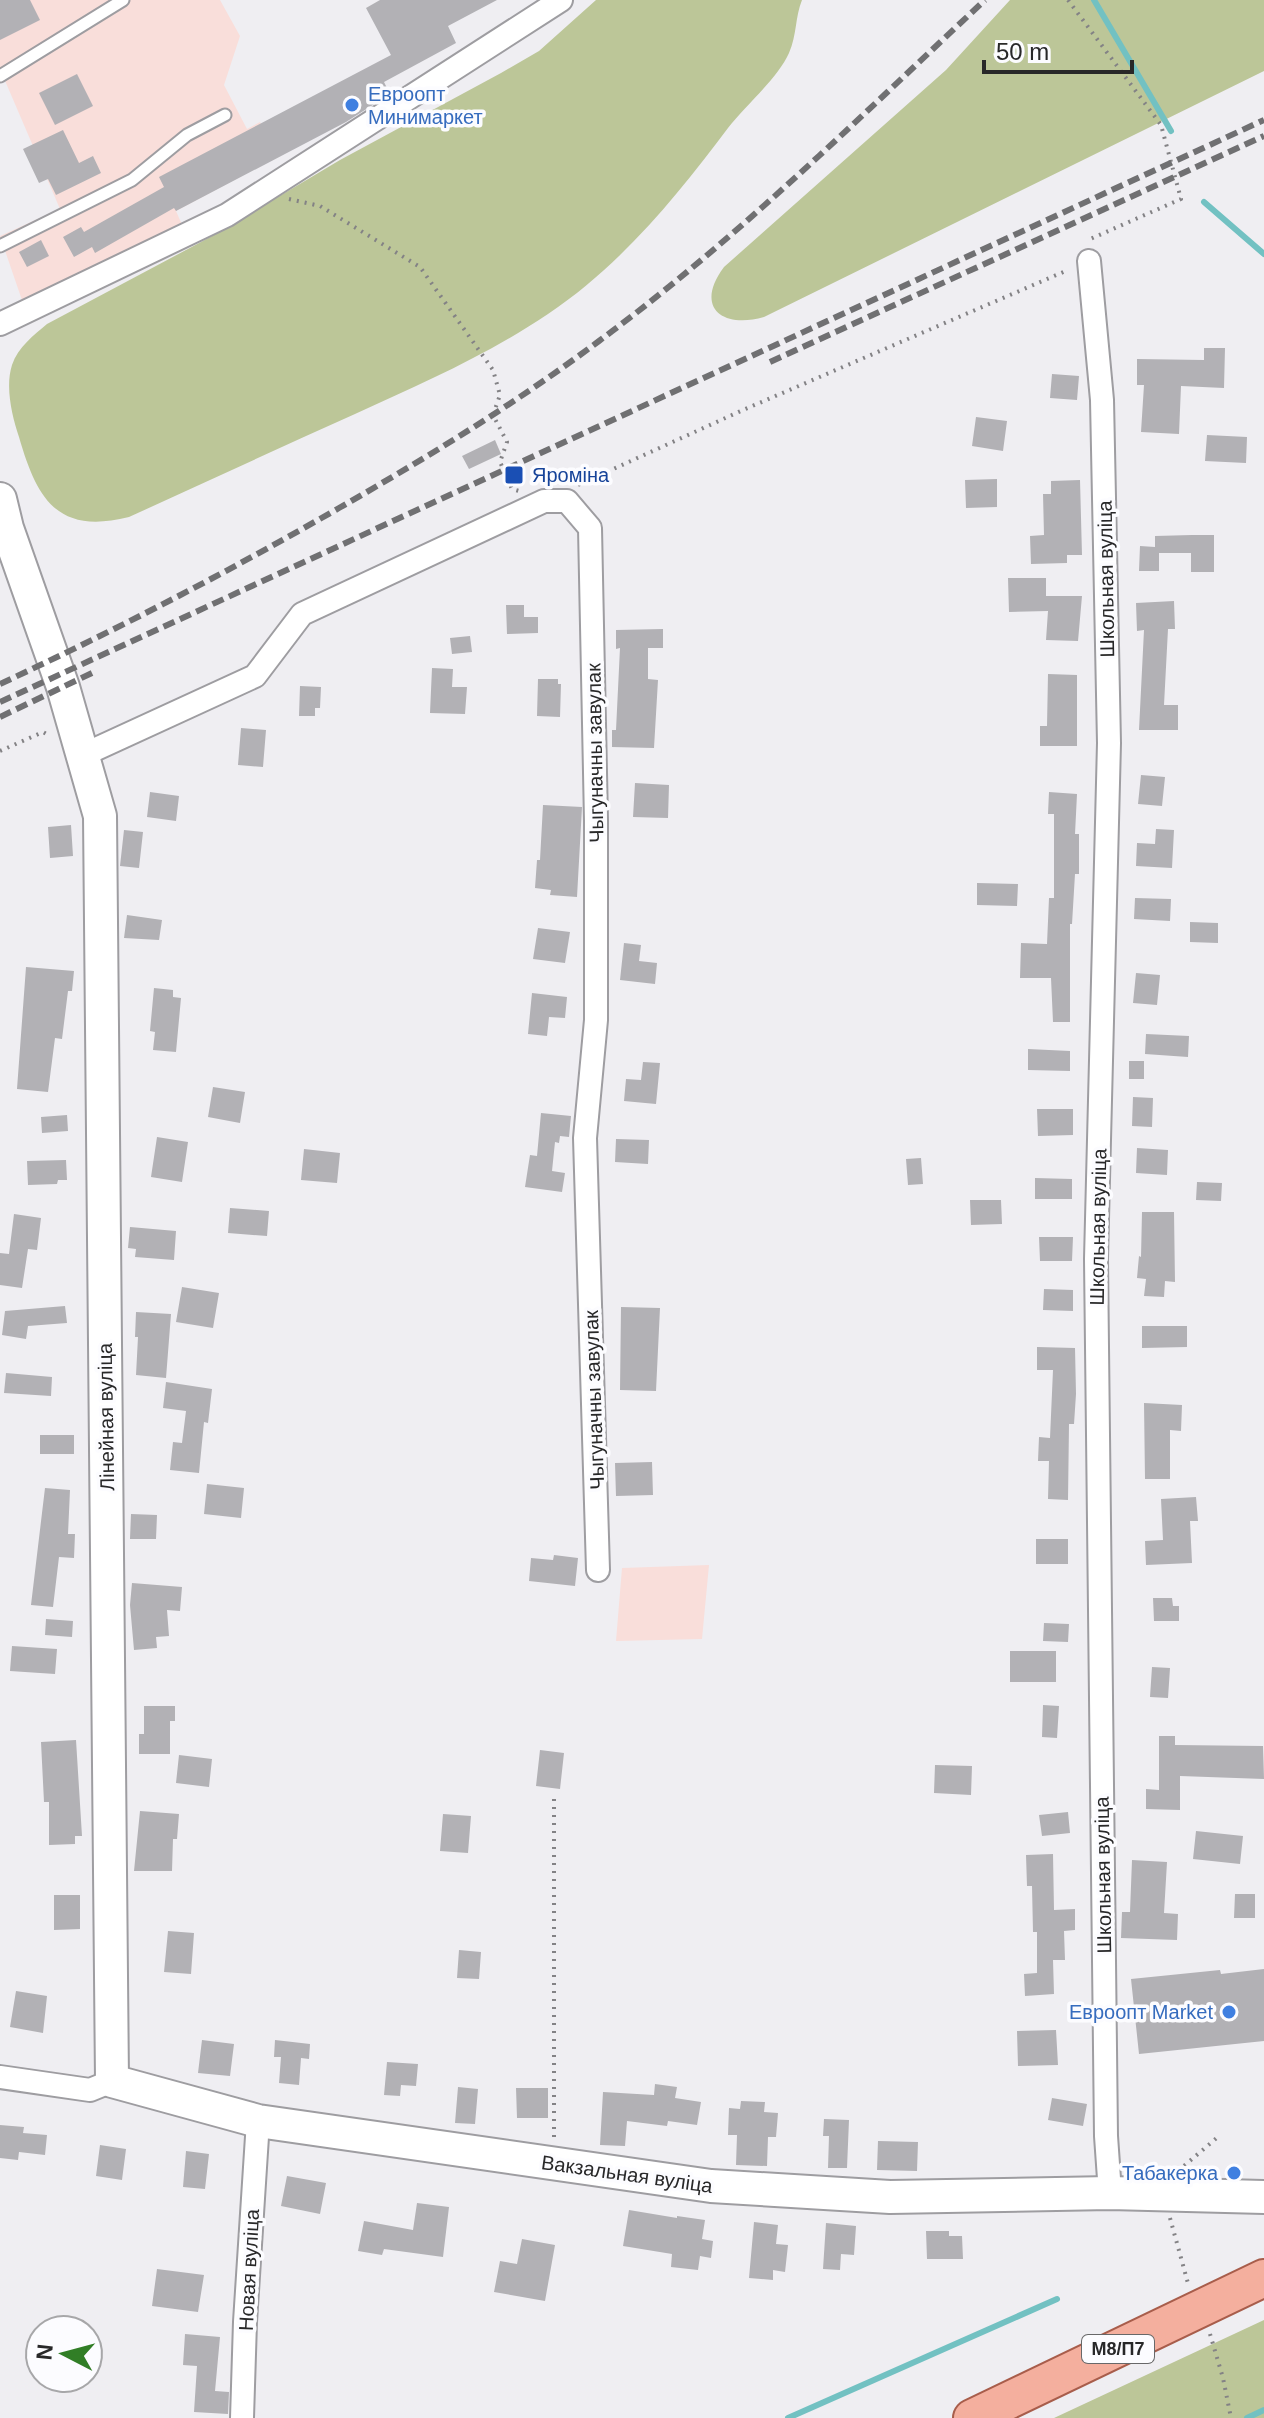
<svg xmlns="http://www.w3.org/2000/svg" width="1264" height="2418" font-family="Helvetica,sans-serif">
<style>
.industrial{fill:#f9deda}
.green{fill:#bcc698}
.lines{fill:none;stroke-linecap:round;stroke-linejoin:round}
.stream{stroke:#72c1c2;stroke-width:6}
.building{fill:#b2b1b5}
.lane-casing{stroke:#9e9da1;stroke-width:15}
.street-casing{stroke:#9e9da1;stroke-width:26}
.secondary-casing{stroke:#9e9da1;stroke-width:36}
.primary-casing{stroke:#a85d4b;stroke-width:40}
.path{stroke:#838285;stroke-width:4;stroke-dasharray:2 6;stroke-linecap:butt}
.lane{stroke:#fff;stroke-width:11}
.street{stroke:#fff;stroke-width:22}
.secondary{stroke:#fff;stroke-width:32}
.primary{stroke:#f4af9e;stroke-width:36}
.rail{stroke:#707072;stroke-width:6;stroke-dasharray:12 6;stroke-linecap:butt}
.shop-dot{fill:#3f7fe0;stroke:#fcfcff;stroke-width:3}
.transit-dot{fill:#1a4fb4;stroke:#fcfcff;stroke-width:3}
.labels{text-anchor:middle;stroke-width:7;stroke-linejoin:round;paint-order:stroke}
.shield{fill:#fcfcff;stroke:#686869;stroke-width:2}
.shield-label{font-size:18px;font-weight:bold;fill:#282829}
.shop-label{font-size:20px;fill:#366cbe;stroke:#fcfcff;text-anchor:end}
.transit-label{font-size:20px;fill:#164399;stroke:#fcfcff;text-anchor:start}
.street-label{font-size:20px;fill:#282829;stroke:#fcfcff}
</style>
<rect width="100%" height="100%" fill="#efeef2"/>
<path class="industrial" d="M0,0H220L240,36L224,85L247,129L260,122L277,157L176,211L183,227L24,306L0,236L60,209L0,69Z
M709,1565L702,1639L616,1641L622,1568Z"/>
<path class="green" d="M596,0H802C795,17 797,35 789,53C778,78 746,105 728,128C677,196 620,266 548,314C487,355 421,384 355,414C279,448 204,483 129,517C57,535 37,499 19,437C12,416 5,387 12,365C18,347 34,335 47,324L216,234L340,160L501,73L539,51Z
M1010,0H1264V71L764,317C722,329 694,307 724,267L946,70Z
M1264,2320V2418H1054Z"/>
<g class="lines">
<path class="stream" d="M1094,0L1171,131
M1204,202L1264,254
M788,2418L1057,2299
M1247,2418L1264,2410"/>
</g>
<path class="building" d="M0,0H30L40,20L0,40Z
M380,0H497L448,26L456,43L384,82L390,94L346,122L176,211L174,208L95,253L92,247L74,257L63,237L81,227L84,232L164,187L159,177L391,55L366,8Z
M77,74L93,106L55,125L39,93Z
M63,130L79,163L93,156L101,173L56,195L48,179L39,183L23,149Z
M41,240L49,256L27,267L19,252Z
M1204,348H1225L1224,388L1181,386L1179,434L1141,432L1144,385H1137V359L1204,360Z
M1052,374L1079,376L1077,400L1050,398Z
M976,417L1007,421L1003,451L972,446Z
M1207,435L1247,437L1246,463L1205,461Z
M495,440L501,454L469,469L462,456Z
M997,479V507L966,508L965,480Z
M1080,480L1082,555H1067V563L1031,564L1030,536L1044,535L1043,494H1051V481Z
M1192,535H1214V572H1191V553H1159V571H1139L1140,546L1155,547V536Z
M1008,578H1046V596H1082L1078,641L1046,640L1048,611L1009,612Z
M1174,601L1175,629H1168L1164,705H1178V730H1139L1144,630L1137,631L1136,603Z
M506,605H524V617H538V633L507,634Z
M663,629V648H648V679L658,680L654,748L612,747V730H616L620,648L616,649V630Z
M470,636L472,652L452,654L450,638Z
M432,668L453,669L452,687H467L465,714L430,713Z
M1048,674L1077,675V746H1040V726H1047Z
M538,679H558V684H561L560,717L537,716Z
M300,686L321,687L320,708H315V716H299Z
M241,728L266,730L263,767L238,765Z
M1141,775L1165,777L1162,806L1138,804Z
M635,783L669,785L668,818L633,817Z
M150,792L179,796L176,821L147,817Z
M1049,792L1077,794L1075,834H1079V874H1075L1072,924H1070V1022H1053L1051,978H1020L1021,943L1047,944L1049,898H1054V814H1048Z
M543,805L582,807L577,897L550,895L551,890L535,888L537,860H540Z
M71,825L73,856L50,858L48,827Z
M1156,829L1174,830L1172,868L1136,866L1137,843L1155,844Z
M124,830L143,832L139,868L120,866Z
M977,883L1018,884L1017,906L977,905Z
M1135,898L1171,899L1170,921L1134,919Z
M127,915L162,920L159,940L124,938Z
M1190,922L1218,923V943L1190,942Z
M538,928L570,932L565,963L533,959Z
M624,943L641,945L639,961L657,963L655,984L620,980Z
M26,967L74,971L72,991H68L62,1039L55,1038L48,1092L17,1089Z
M1136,973L1160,975L1157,1005L1133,1003Z
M154,988L173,990V997L181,998L176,1052L153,1050L155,1032L150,1031Z
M532,993L567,997L565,1018L549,1017L547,1036L528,1034Z
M1146,1034L1189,1036L1188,1057L1145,1054Z
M1028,1049L1070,1051V1071L1028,1070Z
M1129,1061H1144V1079H1129Z
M643,1062L660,1063L656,1104L624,1101L626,1079L641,1080Z
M213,1087L245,1092L240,1123L208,1117Z
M1133,1097L1153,1098L1152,1127L1132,1126Z
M1037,1109H1073V1135L1038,1136Z
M541,1113L571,1116L569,1137L560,1136L559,1143L555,1142L552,1171L565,1173L562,1192L525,1187L530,1155L537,1156Z
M67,1115L68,1131L42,1133L41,1117Z
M157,1137L188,1142L182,1182L151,1177Z
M616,1139L649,1140L648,1164L615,1162Z
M1137,1148L1168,1150L1167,1175L1136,1173Z
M304,1149L340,1153L337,1183L301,1180Z
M921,1158L923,1184L908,1185L906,1159Z
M66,1160L67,1180H58L57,1184L28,1185L27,1161Z
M1035,1178L1072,1179V1199H1035Z
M1197,1182L1222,1183L1221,1201L1196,1200Z
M970,1200H1001L1002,1224L971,1225Z
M230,1208L269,1211L267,1236L228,1233Z
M1142,1212H1174L1175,1282L1165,1281L1164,1297L1144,1296L1146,1279L1137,1278L1139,1256L1141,1257Z
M14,1214L41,1218L37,1250L28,1249L22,1288L0,1285V1253L9,1254Z
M130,1227L176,1231L174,1260L135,1257L136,1249L128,1248Z
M1039,1237H1073L1072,1261H1040Z
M182,1287L219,1293L213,1328L176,1322Z
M1044,1289L1073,1290V1311L1043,1310Z
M65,1306L67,1323L28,1326L26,1339L2,1335L5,1311Z
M621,1307L660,1308L656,1391L620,1390Z
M136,1312L171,1314L166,1378L136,1375L138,1337H135Z
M1142,1326H1187V1347L1142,1348Z
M1037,1347L1075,1348L1076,1394L1074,1424H1069L1068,1500L1048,1499L1049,1461H1038L1039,1437L1050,1438L1053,1370H1037Z
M6,1373L52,1377L51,1396L4,1393Z
M166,1382L212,1389L208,1423L204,1422L199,1473L170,1470L173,1442L182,1443L186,1411L163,1408Z
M1144,1403L1182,1405L1181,1431L1170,1430V1479H1145Z
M40,1435H74V1454H40Z
M652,1462L653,1495L616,1496L615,1463Z
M207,1484L244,1488L241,1518L204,1514Z
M45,1488L70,1490L68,1534H75L74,1558L59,1557L53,1607L31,1605Z
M1196,1497L1198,1521H1190L1192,1563L1146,1565L1145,1541L1163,1540L1161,1499Z
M131,1514L157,1515L156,1539H130Z
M1036,1539H1068V1564H1036Z
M554,1555L578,1558L575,1586L529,1581L531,1558L553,1560Z
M132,1583L182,1587L180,1611L167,1610L169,1636L156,1637L157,1648L134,1650L130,1605Z
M1153,1598H1172L1173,1606H1179V1621H1154Z
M46,1619L73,1621L72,1637L45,1635Z
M1044,1623L1069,1624L1068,1642L1043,1641Z
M12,1646L57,1649L55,1674L10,1671Z
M1010,1651H1056V1682H1010Z
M1152,1667L1170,1668L1168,1698L1150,1697Z
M1043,1705L1059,1706L1057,1738L1042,1737Z
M144,1706H175V1721H170V1754H139V1734H144Z
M1159,1736H1175V1745L1263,1746L1264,1779L1180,1776V1810L1146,1809V1789L1159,1790Z
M76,1740L82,1836H75V1844L49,1845V1802H44L41,1742Z
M540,1750L564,1753L560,1789L536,1786Z
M179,1755L212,1759L209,1787L176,1783Z
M935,1765L972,1766L971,1795L934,1793Z
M140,1811L179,1814L177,1839H173L172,1871H134Z
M1068,1812L1070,1833L1042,1836L1039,1815Z
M443,1814L471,1816L468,1853L440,1851Z
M1196,1831L1243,1836L1240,1864L1193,1859Z
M1053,1854L1054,1910L1075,1909V1930L1064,1931L1065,1960H1053L1054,1994L1025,1996L1024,1974L1037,1973V1932H1033L1032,1886H1027L1026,1855Z
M1132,1860L1167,1862L1164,1913L1178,1914L1177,1940L1121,1938L1122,1912H1130Z
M1235,1894H1255V1918H1234Z
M54,1895H80V1929L54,1930Z
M168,1931L194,1933L191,1974L164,1972Z
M459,1950L481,1952L479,1979L457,1978Z
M1264,1969V2041L1139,2054L1131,1979L1220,1970L1221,1974Z
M16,1991L47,1996L43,2033L10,2027Z
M1056,2030L1058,2065L1018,2066L1017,2031Z
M202,2040L234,2044L230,2076L198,2073Z
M275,2040L310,2044L309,2059L301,2058L299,2085L279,2083L281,2057H274Z
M387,2062L418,2064L416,2086L401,2085L400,2096L384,2095Z
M655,2084L677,2087L675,2098L701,2102L697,2125L668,2121L667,2126L627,2121L625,2146L600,2145L603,2092L654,2095Z
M458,2087L478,2089L475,2124L455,2123Z
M516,2088H548V2118H517Z
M1052,2098L1087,2104L1083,2126L1048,2120Z
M741,2101L765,2102L764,2112L778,2113L776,2137H768L767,2166L736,2165L737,2135H728L729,2108L740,2109Z
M824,2119L849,2120L847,2168H828L829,2136H823Z
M0,2125L24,2127L23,2133L47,2135L45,2155L19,2152L18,2160L0,2158Z
M878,2141L918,2142L917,2171L877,2170Z
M100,2145L126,2149L122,2180L96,2176Z
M186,2151L209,2154L205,2189L183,2187Z
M287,2176L326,2183L320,2214L281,2206Z
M417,2203L449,2207L443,2257L384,2249L382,2255L358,2251L364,2221L413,2230Z
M629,2210L677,2218V2216L705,2220L702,2239L713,2241L711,2258L700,2256L698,2270L671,2267L672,2254L623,2246Z
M754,2222L778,2225L776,2244L788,2245L785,2272L773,2270V2280L749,2278Z
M826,2223L856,2226L854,2255L841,2254L840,2270L823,2269Z
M926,2231H949V2236H962L963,2259H927Z
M522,2239L555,2245L545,2301L494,2292L500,2261L517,2264Z
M157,2269L204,2275L198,2312L152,2306Z
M185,2334L220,2337L215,2391L229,2392L228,2414L194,2412L197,2366L183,2365Z"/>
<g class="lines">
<g class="lane-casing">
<path id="lane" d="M0,76L123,0
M0,246L132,180L187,135L225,115"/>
</g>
<g class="street-casing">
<path id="street" d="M1089,261L1102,400L1109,743L1096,1259L1106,2136L1110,2193
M0,324L227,215L561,0
M83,755L255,676L302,614L544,501H567L590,528L596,821V1020L585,1138L598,1570
M0,2077L90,2090L112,2081
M242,2418L245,2322L258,2121"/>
</g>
<g class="secondary-casing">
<path id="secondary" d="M0,499L7,528L63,687L100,816L112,2081L258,2121L711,2186L890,2197L1110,2193L1264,2197"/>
</g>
<g class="primary-casing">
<path id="primary" d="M972,2418L1264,2278"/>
</g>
<path class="path" d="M1068,0L1161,125L1181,199L1088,240
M289,199L320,206L420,267L493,370L500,395L493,415L507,442L500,462L512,489L519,491
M578,485L743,410L1068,270
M0,751L43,732L50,736
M554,1799V2137
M1178,2171L1219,2136
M1170,2218L1189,2287
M1210,2334L1223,2378L1231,2418"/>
<use href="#lane" class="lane"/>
<use href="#street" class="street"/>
<use href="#secondary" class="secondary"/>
<use href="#primary" class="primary"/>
<path class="rail" d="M770,362L1264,136
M0,684C116,630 228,572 339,508C428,457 516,403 599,341C737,239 860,117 985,0
M0,702L1264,120
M0,717L94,672"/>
</g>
<g class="shop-dot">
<circle cx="352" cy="105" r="8"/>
<circle cx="1229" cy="2012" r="8"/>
<circle cx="1234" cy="2173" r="8"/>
</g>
<rect class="transit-dot" x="504" y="465" width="20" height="20" rx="4"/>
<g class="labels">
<rect class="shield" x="1082" y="2335" width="72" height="28" rx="6"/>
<g class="shield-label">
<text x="1118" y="2355">М8/П7</text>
</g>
<g class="shop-label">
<text x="368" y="101" text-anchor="start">Евроопт<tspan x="368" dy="23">Минимаркет</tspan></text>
<text x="1213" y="2019">Евроопт Market</text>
<text x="1218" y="2180">Табакерка</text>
</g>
<g class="transit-label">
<text x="532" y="482">Яроміна</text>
</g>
<g class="street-label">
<text transform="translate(1106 579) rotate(-91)" y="7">Школьная вуліца</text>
<text transform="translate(595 753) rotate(-91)" y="7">Чыгуначны завулак</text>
<text transform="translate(1098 1227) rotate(-89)" y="7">Школьная вуліца</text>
<text transform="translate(594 1400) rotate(-92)" y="7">Чыгуначны завулак</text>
<text transform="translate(106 1417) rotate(-91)" y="7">Лінейная вуліца</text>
<text transform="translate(1103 1875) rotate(-91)" y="7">Школьная вуліца</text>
<text transform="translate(627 2174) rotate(8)" y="7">Вакзальная вуліца</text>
<text transform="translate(249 2270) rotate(-87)" y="7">Новая вуліца</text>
</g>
</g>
<g transform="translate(64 2354) rotate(276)"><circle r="38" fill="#fcfcff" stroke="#a7a7a9" stroke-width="2"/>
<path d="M0-6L14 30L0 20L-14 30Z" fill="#317e26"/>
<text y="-12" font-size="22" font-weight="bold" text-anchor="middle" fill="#282829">N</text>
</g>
<path d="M984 60v12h148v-12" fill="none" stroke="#282829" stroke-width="4"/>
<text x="996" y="60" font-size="24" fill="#282829" stroke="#fcfcff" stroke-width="6" paint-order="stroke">50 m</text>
</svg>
